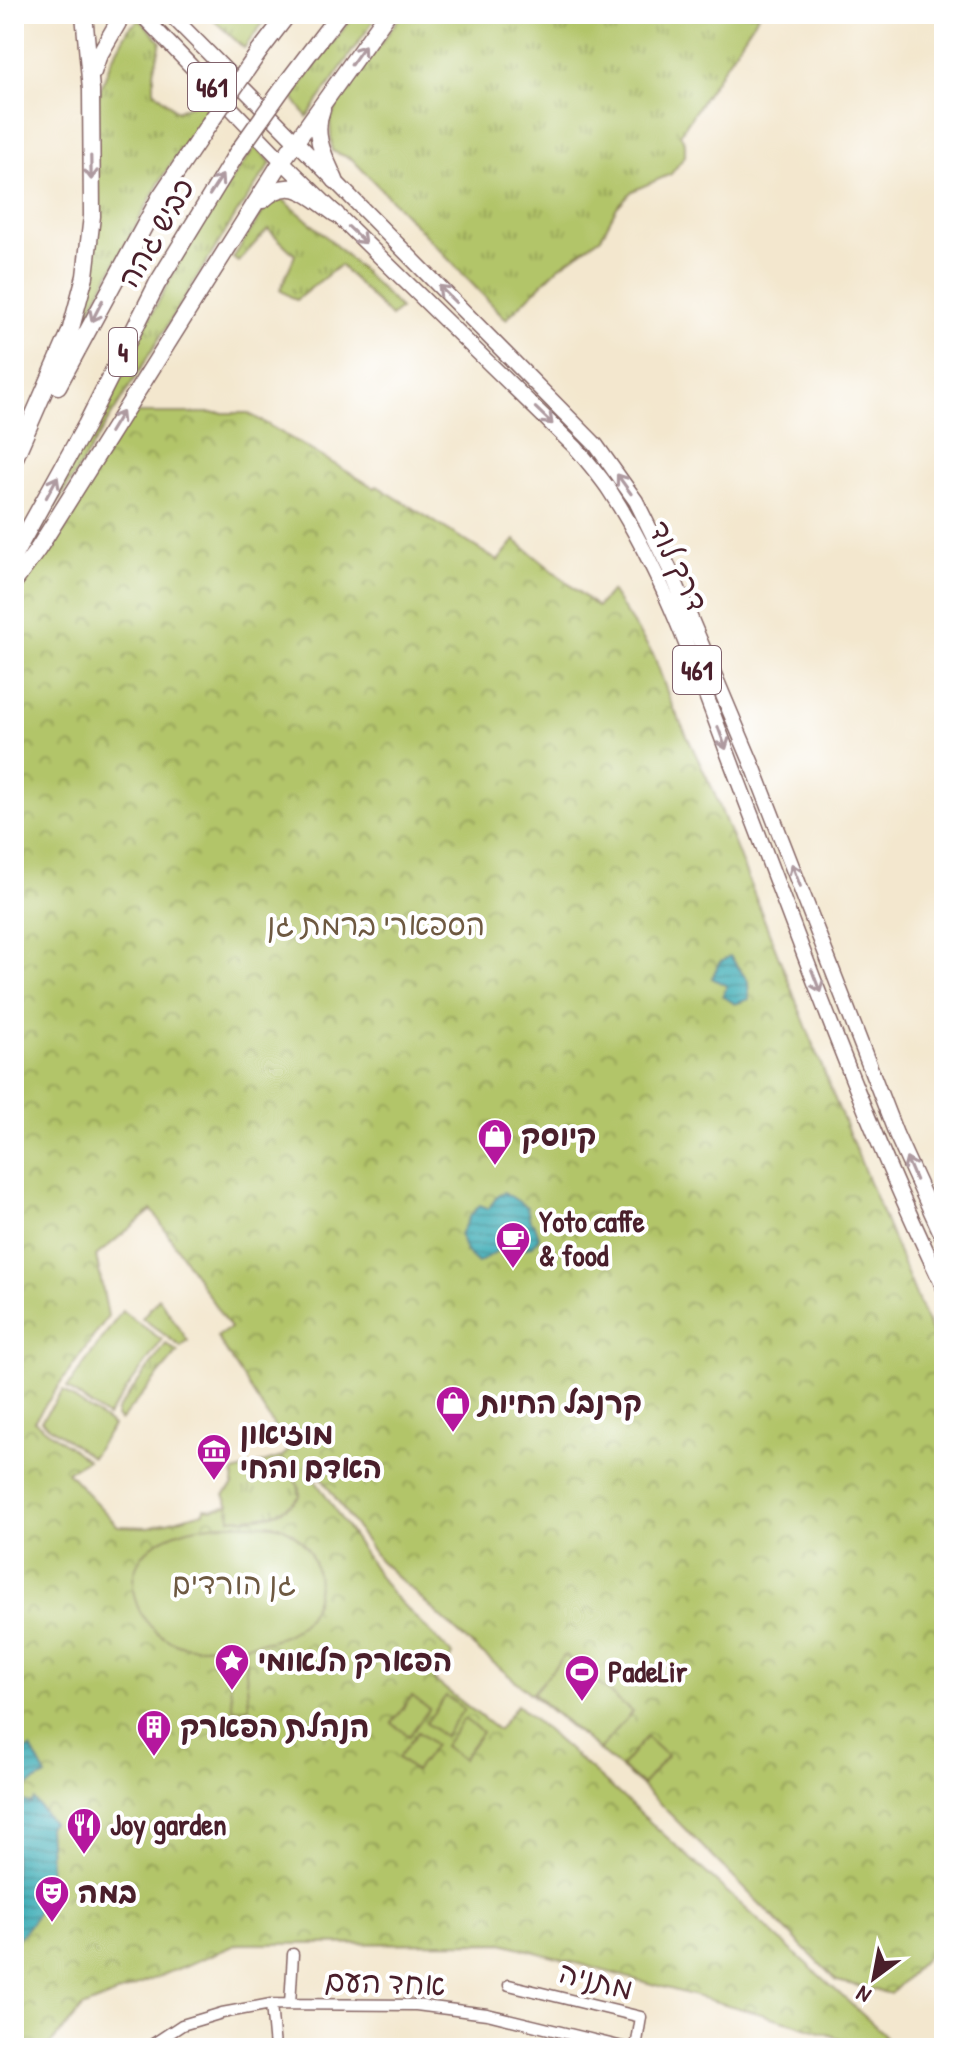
<svg xmlns="http://www.w3.org/2000/svg" width="958" height="2062" font-family="'Patrick Hand','Playpen Sans Hebrew',sans-serif">
<style>
.grass{fill:url(#grass-tufts);stroke:#7e724a;stroke-width:2}
.park{fill:url(#park-crowns);stroke:#7e724a;stroke-width:2;fill-rule:evenodd}
.garden{fill:#b2c569;stroke:#7e724a;stroke-width:2}
.water{fill:url(#water-rules);stroke:#426670;stroke-width:2}
.lines{fill:none;stroke-linecap:round;stroke-linejoin:round}
.minor-casing{stroke:#856564;stroke-width:13}
.major-casing{stroke:#856564;stroke-width:17}
.highway-casing{stroke:#856564;stroke-width:19}
.minor{stroke:#fff;stroke-width:10}
.major{stroke:#fff;stroke-width:14}
.highway{stroke:#fff;stroke-width:16}
.highway-bridge-casing{stroke:#856564;stroke-width:19;stroke-linecap:butt}
.highway-bridge{stroke:#fff;stroke-width:16}
.oneway{stroke:#ae9aa0}
.labels{text-anchor:middle;stroke-width:8;stroke-linejoin:round;paint-order:stroke}
.shield{fill:#fff;stroke:#80626b;stroke-width:2}
.shield-label{font-size:28px;font-weight:bold;fill:#4a1f2b}
.street-label{font-size:30px;fill:#4a1f2b;stroke:#fff}
.park-label{font-size:30px;fill:#6e5941;stroke:#fff}
.poi-label{font-size:30px;font-weight:bold;fill:#4a1f2b;stroke:#fff;text-anchor:start}
</style>
<defs>
<pattern id="grass-tufts" width="24" height="20" patternUnits="userSpaceOnUse" patternTransform="scale(2)"><rect width="24" height="20" fill="#b2c569"/><path d="M3 7l-1-3M5 7V3M7 7l1-3M15 17l-1-3M17 17v-4M19 17l1-3" fill="none" stroke="#939f57"/></pattern>
<pattern id="park-crowns" width="20" height="18" patternUnits="userSpaceOnUse" patternTransform="scale(2)"><rect width="20" height="18" fill="#b2c569"/><path d="M2 6a3 3 0 1 1 6 0M12 15a3 3 0 1 1 6 0" fill="none" stroke="#939f57"/></pattern>
<pattern id="water-rules" width="6" height="5" patternUnits="userSpaceOnUse" patternTransform="scale(2)"><rect width="6" height="5" fill="#3bacb5"/><path d="M0 2.5h6" fill="none" stroke="#348b93"/></pattern>
</defs>
<rect width="100%" height="100%" fill="#fff"/>
<filter id="ink" filterUnits="userSpaceOnUse"><feTurbulence type="fractalNoise" baseFrequency=".0125" numOctaves="2"/><feDisplacementMap in="SourceGraphic" scale="16" xChannelSelector="R" yChannelSelector="G"/><feConvolveMatrix kernelMatrix="1 2 1 2 8 2 1 2 1" color-interpolation-filters="sRGB"/></filter>
<filter id="wash" filterUnits="userSpaceOnUse"><feTurbulence type="fractalNoise" baseFrequency=".006" numOctaves="4" result="noise"/><feDisplacementMap in="SourceGraphic" scale="32" xChannelSelector="R" yChannelSelector="G"/><feGaussianBlur stdDeviation="1.8" result="paint"/><feColorMatrix in="noise" values="0 0 0 0 0 0 0 0 0 0 0 0 0 0 0 0 0 1.4 0 .05"/><feComposite in="paint" operator="in"/></filter>
<g filter="url(#wash)">
<rect width="100%" height="100%" fill="#f3e7ce"/>
<path class="grass" d="M207,14H270L244,48Z
M355,14H378L307,117L292,96Z
M402,14H759L680,134L685,143V156L671,174L632,191L617,207L601,237L559,267L506,319L352,159L332,151L330,122L337,105Z
M140,20L161,41L154,72V90L176,111L191,105L213,103L164,174L68,350L82,316L97,99L111,61L129,28Z
M256,146L271,163L237,213L27,552L197,228Z
M281,198C323,232 362,269 400,309L391,317L340,265L296,300L280,290L295,255L268,229L238,262L233,258L267,206Z
M159,1298L188,1341L181,1347L142,1318Z
M166,1344L178,1352L120,1421L116,1417L117,1411Z
M282,1457L300,1489V1496C278,1519 260,1517 230,1519L229,1505L224,1495L233,1485L234,1472Z"/>
<path class="park" d="M129,413H248L375,488L377,486L498,561L515,540L597,607L611,591L654,656L671,703L713,790L834,1097L944,1363V1939L891,1994L837,1981L643,1787L466,1640L379,1560L320,1476L315,1480L390,1592L453,1655L434,1680L498,1730L517,1705L619,1794L883,2033L890,2048H870L793,2023L503,1943L238,1944L82,2008L47,2048H14V586ZM152,1210L230,1328L217,1337L289,1450L282,1457L300,1489V1496C278,1519 260,1517 230,1519L229,1505L213,1509L205,1508L204,1512L149,1527L118,1526L67,1472L87,1460L34,1421L108,1316L96,1256Z"/>
<path class="garden" d="M122,1311L162,1340L107,1417L67,1388Z
M63,1391L113,1426L91,1457L41,1421Z
M253,1524C264,1524 275,1524 284,1528C322,1547 330,1601 297,1628C282,1640 262,1642 244,1645L249,1708L233,1709L226,1653L223,1646C206,1646 190,1650 175,1643C136,1628 115,1574 153,1545C182,1524 219,1523 253,1524Z
M565,1655L632,1712L599,1750L533,1693Z
M412,1696L429,1709L409,1736L392,1723Z
M446,1696L464,1709L444,1736L426,1723Z
M464,1719L482,1732L462,1759L444,1746Z
M418,1732L435,1745L415,1771L398,1758Z
M646,1737L667,1756L642,1785L621,1767Z"/>
<path class="water" d="M730,956L748,981L749,999L735,1004L723,996L727,986L712,978L719,963Z
M504,1192L527,1207L530,1221L535,1225L539,1237L533,1246L524,1249L520,1242L502,1248L478,1263L466,1252L460,1234L470,1216L480,1205L488,1209L499,1194Z
M31,1748L46,1776L18,1791L14,1784V1756Z
M14,1797L31,1804L34,1800L52,1823L48,1827C52,1880 52,1903 14,1943Z"/>
</g>
<g filter="url(#ink)">
<g class="lines">
<g class="minor-casing">
<path id="minor" d="M509,1985L641,2017L636,2048
M271,2004L275,2048
M290,2004L293,1954
M147,2048L182,2025L222,2013L271,2004L416,2005L487,2014L627,2048"/>
</g>
<g class="major-casing">
<path id="major" d="M141,14L282,161L576,448C588,462 600,476 610,491C667,579 700,681 737,778C803,949 864,1123 944,1288
M170,14L596,445L636,501L671,572L755,771L896,1134L944,1240"/>
</g>
<g class="highway-casing">
<path id="highway" d="M259,52L288,14
M93,72L98,57L123,14
M288,81L339,14
M322,109C312,135 324,156 335,180
M263,200C291,173 310,196 336,214
M58,386L160,197L209,124
M14,460L70,332L85,276L92,216L91,90L84,14
M14,555L86,425L157,284L237,153
M14,582L38,549L282,161L387,14"/>
</g>
<use href="#minor" class="minor"/>
<use href="#major" class="major"/>
<use href="#highway" class="highway"/>
<g class="highway-bridge-casing">
<path id="highway-bridge" d="M209,124L259,52
M237,153L288,81"/>
</g>
<use href="#highway-bridge" class="highway-bridge"/>
</g>
<defs><path id="oneway-shaft" d="M-6 0H5M1.5-3L5.5 0L1.5 3" fill="none" stroke-width="1.6" stroke-linecap="round" stroke-linejoin="round" transform="scale(2)"/></defs>
<g class="oneway">
<use href="#oneway-shaft" transform="translate(358 55) rotate(-55)"/>
<use href="#oneway-shaft" transform="translate(91 168) rotate(89)"/>
<use href="#oneway-shaft" transform="translate(216 185) rotate(-57)"/>
<use href="#oneway-shaft" transform="translate(357 235) rotate(44)"/>
<use href="#oneway-shaft" transform="translate(447 294) rotate(-135)"/>
<use href="#oneway-shaft" transform="translate(97 311) rotate(117)"/>
<use href="#oneway-shaft" transform="translate(544 416) rotate(44)"/>
<use href="#oneway-shaft" transform="translate(116 422) rotate(-59)"/>
<use href="#oneway-shaft" transform="translate(624 484) rotate(-126)"/>
<use href="#oneway-shaft" transform="translate(52 487) rotate(-62)"/>
<use href="#oneway-shaft" transform="translate(722 738) rotate(70)"/>
<use href="#oneway-shaft" transform="translate(796 875) rotate(-111)"/>
<use href="#oneway-shaft" transform="translate(816 981) rotate(69)"/>
<use href="#oneway-shaft" transform="translate(911 1169) rotate(-113)"/>
</g>
</g>
<defs>
<g id="shop-pin" transform="scale(1.8)"><path d="M0 17L-7.5 6A9.5 9.5 0 1 1 7.5 6Z" fill="#b5179e" stroke="#fff"/><path d="M-5-2.5h2.3a2.7 3.5 0 0 1 5.4 0H5L5.5 6h-11ZM-1.5-2.5h3a1.5 2.3 0 0 0-3 0Z" fill="#fff"/></g>
<g id="cafe-pin" transform="scale(1.8)"><path d="M0 17L-7.5 6A9.5 9.5 0 1 1 7.5 6Z" fill="#b5179e" stroke="#fff"/><path d="M-5.5-4.5H6V0H3Q3 3.5 0 3.5H-2.5Q-5.5 3.5-5.5 0ZM3-3.2v2h1.7v-2ZM-6 4.5H4V6H-6Z" fill="#fff"/></g>
<g id="museum-pin" transform="scale(1.8)"><path d="M0 17L-7.5 6A9.5 9.5 0 1 1 7.5 6Z" fill="#b5179e" stroke="#fff"/><path d="M0-6L6-3V-2H-6V-3ZM-5-1h2V3h-2ZM-1-1h2V3h-2ZM3-1h2V3H3ZM-6 4H6V6H-6Z" fill="#fff"/></g>
<g id="sight-pin" transform="scale(1.8)"><path d="M0 17L-7.5 6A9.5 9.5 0 1 1 7.5 6Z" fill="#b5179e" stroke="#fff"/><path d="M0-6L1.8-2.2L6-1.7L2.9 1.2L3.7 5.4L0 3.3L-3.7 5.4L-2.9 1.2L-6-1.7L-1.8-2.2Z" fill="#fff"/></g>
<g id="stadium-pin" transform="scale(1.8)"><path d="M0 17L-7.5 6A9.5 9.5 0 1 1 7.5 6Z" fill="#b5179e" stroke="#fff"/><path d="M0-5a6.5 5 0 1 0 0 10a6.5 5 0 1 0 0-10ZM-3.5-1.8h7v3.6h-7Z" fill="#fff"/></g>
<g id="building-pin" transform="scale(1.8)"><path d="M0 17L-7.5 6A9.5 9.5 0 1 1 7.5 6Z" fill="#b5179e" stroke="#fff"/><path d="M-4-6H4V6H1V3H-1V6H-4ZM-2.5-4.3h1.7v1.8h-1.7ZM.8-4.3h1.7v1.8H.8ZM-2.5-1h1.7V.8h-1.7ZM.8-1h1.7V.8H.8Z" fill="#fff"/></g>
<g id="restaurant-pin" transform="scale(1.8)"><path d="M0 17L-7.5 6A9.5 9.5 0 1 1 7.5 6Z" fill="#b5179e" stroke="#fff"/><path d="M-5-6h1v4h1v-4h1v4h1v-4h1v5L-1.5 .5V6h-2V.5L-5-1ZM5-6V6H3V1.5H1.5Q1.5-4 5-6Z" fill="#fff"/></g>
<g id="theatre-pin" transform="scale(1.8)"><path d="M0 17L-7.5 6A9.5 9.5 0 1 1 7.5 6Z" fill="#b5179e" stroke="#fff"/><path d="M-5-5.5Q0-4 5-5.5V0Q5 5 0 6Q-5 5-5 0ZM-3.3-2.5H-1v1.5H-3.3ZM1-2.5H3.3v1.5H1ZM-2.8 1Q0 5.5 2.8 1Z" fill="#fff"/></g>
</defs>
<g fill-rule="evenodd">
<use href="#shop-pin" x="495" y="1136"/>
<use href="#cafe-pin" x="513" y="1239"/>
<use href="#shop-pin" x="453" y="1403"/>
<use href="#museum-pin" x="214" y="1451"/>
<use href="#sight-pin" x="232" y="1661"/>
<use href="#stadium-pin" x="582" y="1672"/>
<use href="#building-pin" x="154" y="1727"/>
<use href="#restaurant-pin" x="84" y="1825"/>
<use href="#theatre-pin" x="52" y="1893"/>
</g>
<g class="labels">
<g class="shield">
<rect x="188" y="63" width="48" height="48" rx="6"/>
<rect x="109" y="328" width="28" height="48" rx="6"/>
<rect x="673" y="646" width="48" height="48" rx="6"/>
</g>
<g class="shield-label">
<text x="212" y="97">461</text>
<text x="123" y="362">4</text>
<text x="697" y="680">461</text>
</g>
<g class="street-label">
<text transform="translate(156 233) rotate(-60)" y="10">כביש גהה</text>
<text transform="translate(678 566) rotate(64)" y="10">דרך לוד</text>
<text transform="translate(596 1981) rotate(14)" y="10">מתניה</text>
<text transform="translate(385 1983) rotate(2)" y="10">אחד העם</text>
</g>
<g class="park-label">
<text x="376" y="935">הספארי ברמת גן</text>
<text x="234" y="1594">גן הורדים</text>
</g>
<g class="poi-label">
<text x="521" y="1146">קיוסק</text>
<text x="539" y="1232">Yoto caffe<tspan x="539" dy="34">&amp; food</tspan></text>
<text x="479" y="1413">קרנבל החיות</text>
<text x="240" y="1444">מוזיאון<tspan x="240" dy="34">האדם והחי</tspan></text>
<text x="258" y="1671">הפארק הלאומי</text>
<text x="608" y="1682">PadeLir</text>
<text x="180" y="1737">הנהלת הפארק</text>
<text x="110" y="1835">Joy garden</text>
<text x="78" y="1903">במה</text>
</g>
</g>
<rect width="958" height="2062" fill="none" stroke="#fff" stroke-width="48"/>
<g transform="translate(874 1978) rotate(212)" stroke="#ffffff" stroke-width="6" paint-order="stroke">
<path d="M0-6L14 30L0 20L-14 30Z" fill="#4a1f2b"/>
<text y="-12" font-size="22" font-weight="bold" text-anchor="middle" fill="#4a1f2b">N</text>
</g>
</svg>
